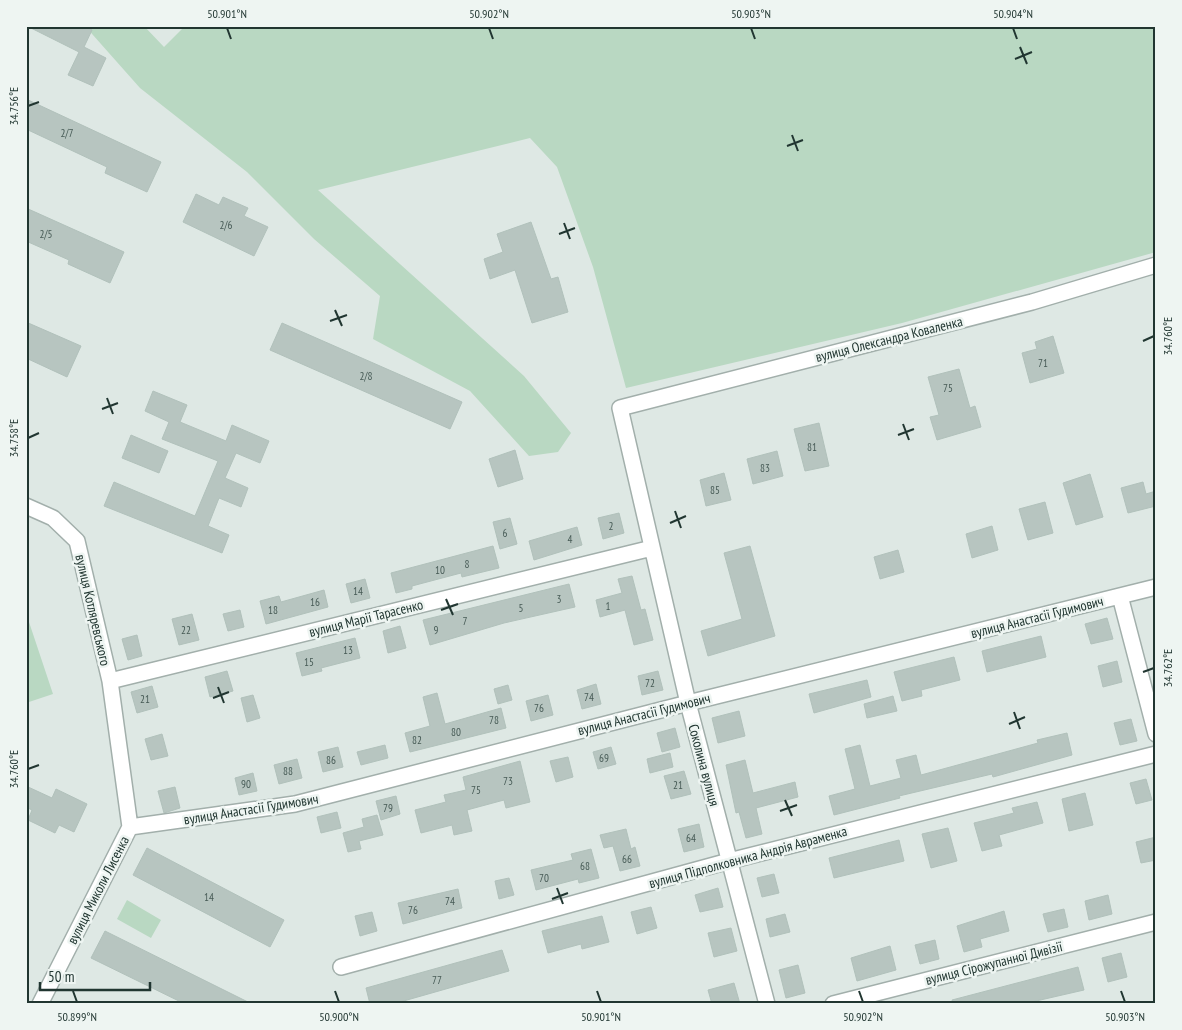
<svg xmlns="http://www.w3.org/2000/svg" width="1182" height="1030" font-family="'PT Sans Narrow',sans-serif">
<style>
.green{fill:#b9d8c2}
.building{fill:#b7c5c0;stroke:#b1c1bb}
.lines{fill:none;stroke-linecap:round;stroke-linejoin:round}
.minor-casing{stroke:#a2afab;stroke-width:18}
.minor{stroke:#fff;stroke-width:15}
.ticks{fill:none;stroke:#213631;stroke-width:2}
.labels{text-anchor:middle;stroke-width:5;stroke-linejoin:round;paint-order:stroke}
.number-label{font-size:11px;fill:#465a55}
.street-label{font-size:14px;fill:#213631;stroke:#eef5f2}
.neatline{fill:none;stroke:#213631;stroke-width:2}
.ticks-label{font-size:12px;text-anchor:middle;fill:#213631}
</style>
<rect width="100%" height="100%" fill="#dee8e4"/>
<path class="green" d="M85,26H144L164,47L185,26H1156V252L902,323L626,388L593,267L557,167L530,138L318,190L524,376L571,433L558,452L529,456L470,391L373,339L380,296L314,239L247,172L140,88Z
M26,613L53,694L26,703Z
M127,900L161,920L151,938L117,919Z"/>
<path class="building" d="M27,26H85L92,30L84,47L106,58L93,86L68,75L79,52Z
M26,99L161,162L147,192L105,173L107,167L26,129Z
M196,194L219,205L223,197L248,208L244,216L268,227L254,256L183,222Z
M26,208L124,252L110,283L68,264L69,260L26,241Z
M531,222L551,279L558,277L568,312L532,323L515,270L490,279L484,259L503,252L497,234Z
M26,322L81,346L67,377L26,358Z
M282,323L462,402L450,429L270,350Z
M1053,336L1064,373L1030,383L1022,353L1037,349L1035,342Z
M959,369L970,408L975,406L981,427L937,440L930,417L939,415L928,377Z
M153,391L187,405L180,422L226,441L232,425L269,441L260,463L236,453L225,478L248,488L241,507L219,498L208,526L229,535L222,553L104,506L114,482L195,516L218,461L162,439L169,422L145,411Z
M819,423L829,466L805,471L794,429Z
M131,435L168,451L159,473L122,458Z
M515,450L523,479L498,487L489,459Z
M777,451L783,476L753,484L747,459Z
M724,473L731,500L706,506L700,480Z
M1090,474L1103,517L1076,525L1063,483Z
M1143,482L1146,494L1156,491V506L1128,513L1121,488Z
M1045,502L1053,533L1028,540L1019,509Z
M619,513L624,533L603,539L598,518Z
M510,518L517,544L500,549L493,522Z
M992,526L998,550L972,558L966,534Z
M577,527L582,545L534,560L529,541Z
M493,546L499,568L462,577L461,573L412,586V589L396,593L391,573Z
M750,546L775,636L708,656L701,631L742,619L724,553Z
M898,550L904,572L880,579L874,557Z
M632,576L641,610L645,609L653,640L634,645L625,610L600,617L596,600L622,593L618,579Z
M365,579L370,598L351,603L346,584Z
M569,584L575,607L504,623L430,645L423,620Z
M324,590L328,607L266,624L260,601L279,596L281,602Z
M240,610L244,627L228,631L223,614Z
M192,614L199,640L179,645L172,619Z
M1107,618L1113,639L1091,644L1085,624Z
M400,626L406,648L388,653L383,631Z
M137,635L142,656L128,660L122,639Z
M1041,636L1046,657L987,672L982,651Z
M355,638L360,658L321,668L322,671L302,676L296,653Z
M954,657L960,680L921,690L922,696L902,701L894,672Z
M1117,661L1122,682L1103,687L1098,666Z
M227,671L233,691L210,697L205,677Z
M658,671L663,690L642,695L638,676Z
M867,680L871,697L814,713L809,694Z
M596,684L601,704L582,709L577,690Z
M508,685L512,700L498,704L494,689Z
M152,686L158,707L137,713L131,692Z
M437,693L445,724L501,708L506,728L410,752L405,733L430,726L423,697Z
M253,695L260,718L247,722L241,698Z
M548,695L553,715L531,721L526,701Z
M893,696L897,711L867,718L864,704Z
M739,711L745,736L718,743L712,718Z
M1131,719L1137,741L1120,745L1114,723Z
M675,728L680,747L662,752L657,733Z
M1067,733L1072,755L993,777L992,774L899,796L900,798L834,815L829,796L855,789L845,749L860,745L870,786L901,778L896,760L916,755L921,775L1038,743L1037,740Z
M162,734L168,756L151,760L145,739Z
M385,745L388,758L361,765L357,752Z
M338,747L343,767L323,772L318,752Z
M611,747L616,764L598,769L593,752Z
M670,753L673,767L650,773L647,759Z
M568,757L573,777L556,782L550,761Z
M297,759L302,778L279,784L274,765Z
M745,760L753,793L795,782L798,797L756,808L762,834L746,838L739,812L736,813L726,765Z
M520,761L530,802L506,808L504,800L467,810L472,831L454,835L452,825L421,833L415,810L446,802L444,795L466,790L463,777Z
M684,771L691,794L671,799L664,776Z
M253,773L257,791L239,795L235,778Z
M1146,779L1152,800L1136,804L1130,783Z
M26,786L52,798L56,789L87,804L74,832L59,825L55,833L28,820L32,810L26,807Z
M175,787L180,808L164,813L158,791Z
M1085,793L1093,825L1069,831L1062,799Z
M396,796L400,814L381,820L376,801Z
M1037,802L1043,823L999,835L1002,846L982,851L974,823L1014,813L1012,808Z
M337,812L341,828L321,833L317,817Z
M377,815L383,835L359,841L361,849L348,852L343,833L364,827L362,819Z
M699,824L704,847L684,852L678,829Z
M948,828L957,861L931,868L922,834Z
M626,829L631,849L635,847L640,866L620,871L613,846L604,848L600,835Z
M1156,837V860L1141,863L1136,842Z
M899,840L904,861L834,878L829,858Z
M147,848L284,920L270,947L133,875Z
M591,849L599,878L579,883L578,879L536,890L531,870L573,860L571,854Z
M774,874L779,893L762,897L757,878Z
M509,878L514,895L499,899L495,881Z
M718,888L723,907L700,912L695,895Z
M458,889L462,908L403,924L398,903Z
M1108,895L1112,914L1089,920L1085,901Z
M651,907L657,928L637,934L631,912Z
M1064,909L1068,927L1048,932L1043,914Z
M1004,911L1009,931L980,939L982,947L964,952L957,926Z
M372,912L377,931L360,936L355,916Z
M785,914L790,932L770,937L766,919Z
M602,916L609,942L582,949L581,944L548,953L542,931Z
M731,928L737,951L714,957L708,933Z
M105,931L252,1004H185L91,958Z
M935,940L939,959L920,964L915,945Z
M890,946L896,970L857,981L851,958Z
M502,950L509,971L393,1004H370L366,988Z
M1121,953L1127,977L1108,982L1102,958Z
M798,965L805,993L786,998L779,970Z
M1078,967L1084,990L1023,1004H953L952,1000Z
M734,983L740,1004H712L708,990Z"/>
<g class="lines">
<g class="minor-casing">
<path id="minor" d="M26,506L53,518L77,541L110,681L130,827L40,1004
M1120,596L1156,734
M110,681L652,548
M130,827L295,804L688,703L1156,587
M341,967L729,861L1156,754
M767,1004L688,703L620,408L1032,302L1156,265
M833,1004L1156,922"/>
</g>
<use href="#minor" class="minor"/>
</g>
<path class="ticks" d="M227,28L231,39M489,28L493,39M751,28L755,39M1013,28L1017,39M1020,47L1027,64M1015,59L1032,52M28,106L39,102M792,135L798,151M787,146L803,140M564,223L570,239M559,234L575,228M335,310L342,326M330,321L347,315M1143,341L1154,336M107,398L113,414M102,409L118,403M903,424L909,440M898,435L914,429M28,438L39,433M675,511L681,528M670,523L686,516M446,599L453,615M441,610L458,604M1143,672L1154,668M218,687L224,703M213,698L229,692M1014,712L1020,729M1009,724L1025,717M28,769L39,765M785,800L792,816M780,811L797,805M557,888L563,904M552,899L568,893M73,991L77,1002M335,991L339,1002M597,991L601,1002M859,991L863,1002M1121,991L1125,1002"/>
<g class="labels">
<g class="number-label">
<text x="67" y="137">2/7</text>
<text x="226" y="229">2/6</text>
<text x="46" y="238">2/5</text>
<text x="1043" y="367">71</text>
<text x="366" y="380">2/8</text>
<text x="948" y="392">75</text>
<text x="812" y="451">81</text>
<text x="765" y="472">83</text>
<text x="715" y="494">85</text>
<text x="611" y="530">2</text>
<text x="505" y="537">6</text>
<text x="570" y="543">4</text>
<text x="467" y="568">8</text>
<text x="440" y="574">10</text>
<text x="358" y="595">14</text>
<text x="559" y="603">3</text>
<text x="315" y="606">16</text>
<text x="608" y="610">1</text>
<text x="521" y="612">5</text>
<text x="273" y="614">18</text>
<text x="465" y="625">7</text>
<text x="186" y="634">22</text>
<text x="436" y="634">9</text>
<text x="348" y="654">13</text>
<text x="309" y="666">15</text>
<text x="650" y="687">72</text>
<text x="589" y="701">74</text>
<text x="145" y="703">21</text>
<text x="539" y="712">76</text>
<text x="494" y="724">78</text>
<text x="456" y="736">80</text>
<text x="417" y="744">82</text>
<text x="604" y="762">69</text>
<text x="331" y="764">86</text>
<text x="288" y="775">88</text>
<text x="508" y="785">73</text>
<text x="246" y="788">90</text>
<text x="678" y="789">21</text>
<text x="476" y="794">75</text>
<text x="388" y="812">79</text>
<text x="691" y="842">64</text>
<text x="627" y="863">66</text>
<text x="585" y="870">68</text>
<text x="544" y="882">70</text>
<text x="209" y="901">14</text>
<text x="450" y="905">74</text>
<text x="413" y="914">76</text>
<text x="437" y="984">77</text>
</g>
<g class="street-label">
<text transform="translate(889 339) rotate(-14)" y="5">вулиця Олександра Коваленка</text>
<text transform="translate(93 610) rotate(77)" y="5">вулиця Котляревського</text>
<text transform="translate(1037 617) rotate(-14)" y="5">вулиця Анастасії Гудимович</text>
<text transform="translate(366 618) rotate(-14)" y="5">вулиця Марії Тарасенко</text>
<text transform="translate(644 714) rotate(-14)" y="5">вулиця Анастасії Гудимович</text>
<text transform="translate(704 765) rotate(75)" y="5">Соколина вулиця</text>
<text transform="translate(251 809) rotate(-9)" y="5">вулиця Анастасії Гудимович</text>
<text transform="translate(748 857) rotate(-15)" y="5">вулиця Підполковника Андрія Авраменка</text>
<text transform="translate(98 890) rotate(-63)" y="5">вулиця Миколи Лисенка</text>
<text transform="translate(994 963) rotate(-14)" y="5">вулиця Сірожупанної Дивізії</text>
</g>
</g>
<rect width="1182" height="1030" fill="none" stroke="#eef5f2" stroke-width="55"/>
<path d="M40 982v8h110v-8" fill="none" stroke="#213631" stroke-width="2.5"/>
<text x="48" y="982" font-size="15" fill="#213631" stroke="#eef5f2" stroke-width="4" paint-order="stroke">50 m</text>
<rect x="28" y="28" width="1126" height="974" class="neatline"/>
<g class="ticks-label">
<text x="227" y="18">50.901°N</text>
<text x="489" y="18">50.902°N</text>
<text x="751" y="18">50.903°N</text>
<text x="1013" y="18">50.904°N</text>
<text transform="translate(14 106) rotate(-90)" y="4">34.756°E</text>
<text transform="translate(1168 336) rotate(-90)" y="4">34.760°E</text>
<text transform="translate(14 438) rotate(-90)" y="4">34.758°E</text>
<text transform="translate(1168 668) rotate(-90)" y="4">34.762°E</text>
<text transform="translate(14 769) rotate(-90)" y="4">34.760°E</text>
<text x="77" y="1021">50.899°N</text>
<text x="339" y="1021">50.900°N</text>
<text x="601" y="1021">50.901°N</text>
<text x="863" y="1021">50.902°N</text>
<text x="1125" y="1021">50.903°N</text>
</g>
</svg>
